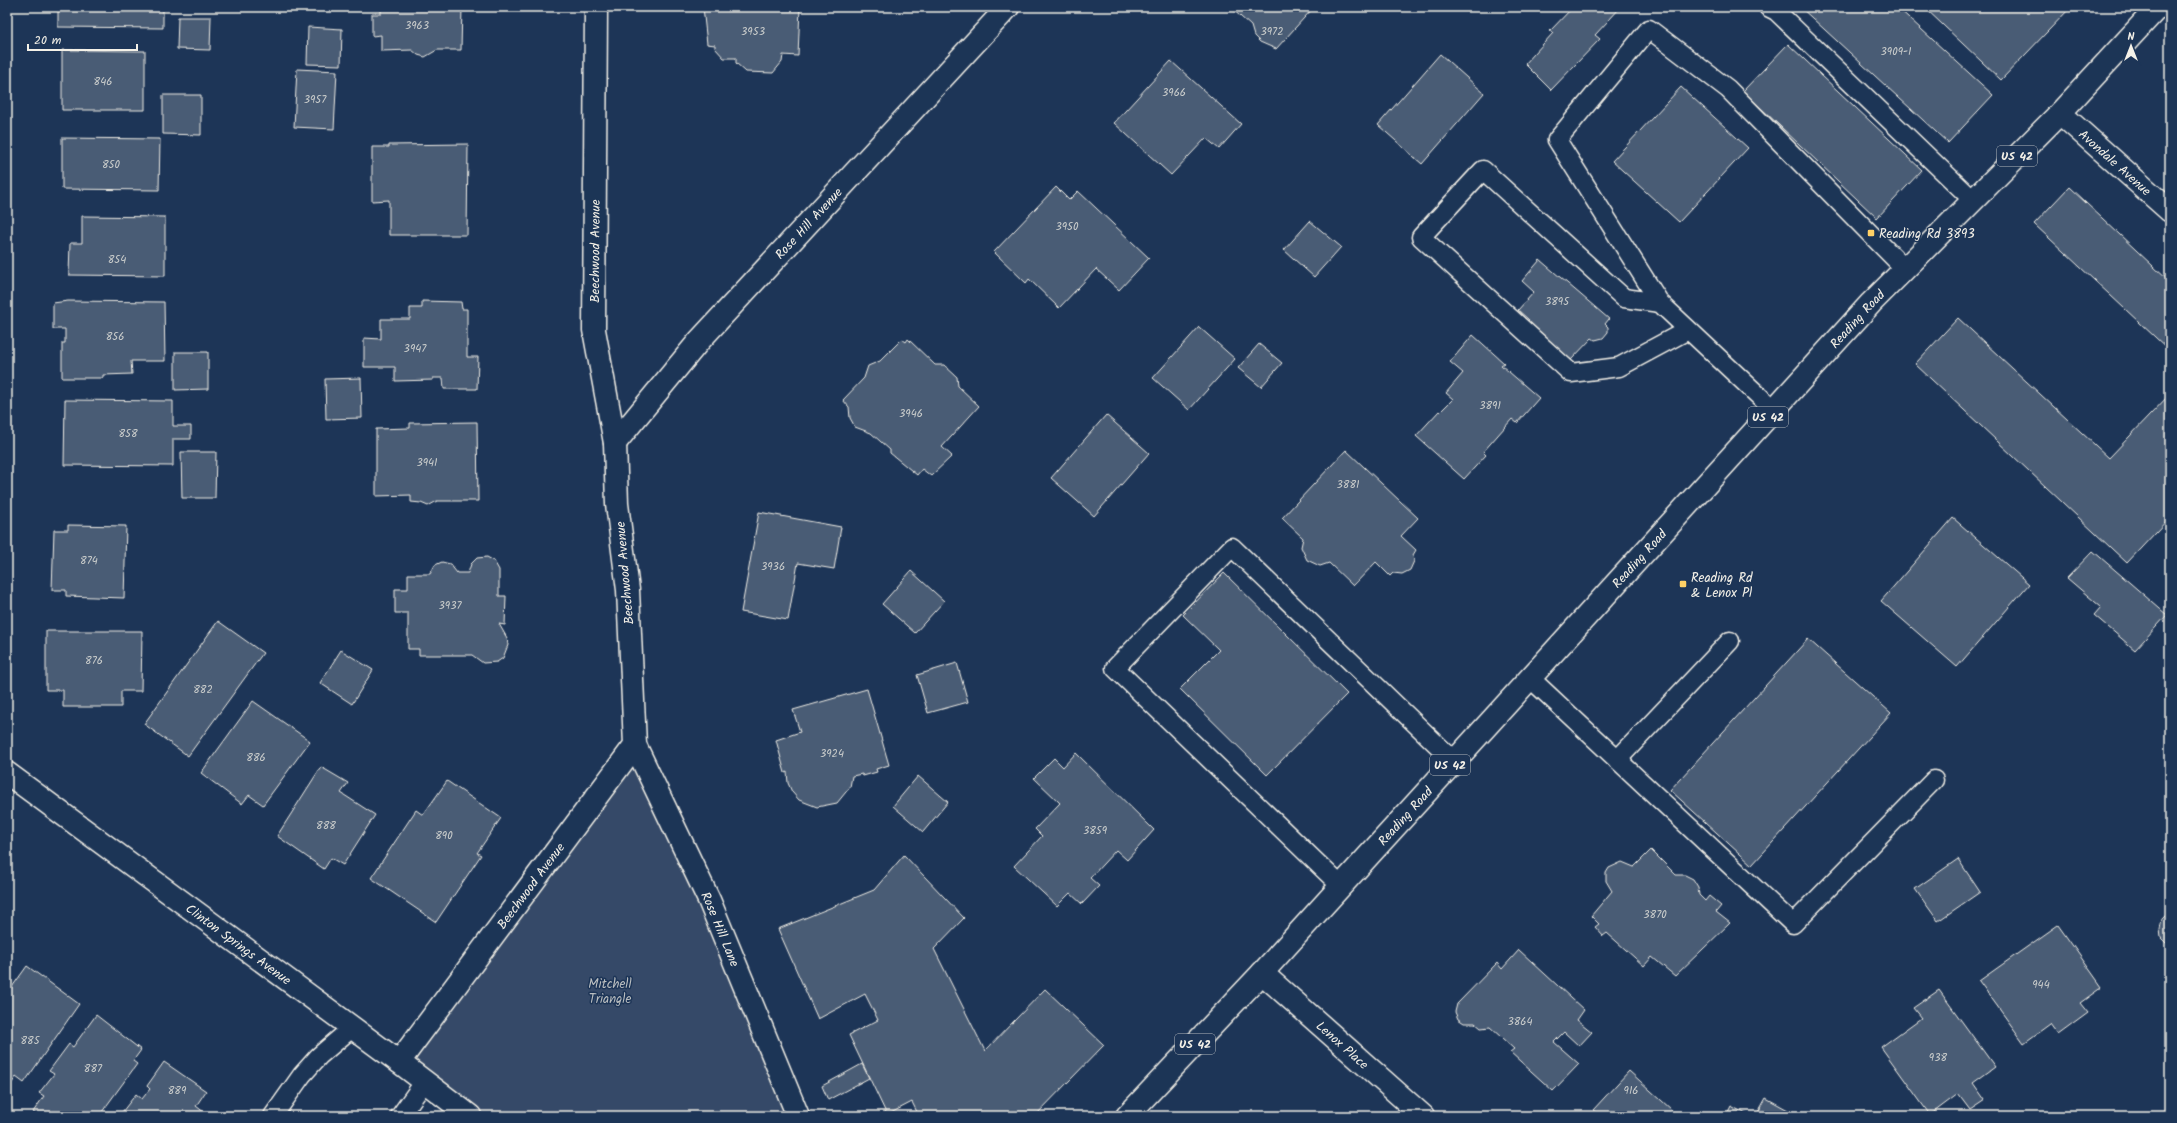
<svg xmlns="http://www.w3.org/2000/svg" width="2177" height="1123" font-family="Kalam,sans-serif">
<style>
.green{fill:#354a67;stroke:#949ea8}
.building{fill:#485b74;stroke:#f4f1e8}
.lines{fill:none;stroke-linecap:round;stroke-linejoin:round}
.lane-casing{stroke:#f4f1e8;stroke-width:21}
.street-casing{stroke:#f4f1e8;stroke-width:25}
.secondary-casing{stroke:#f4f1e8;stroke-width:25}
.primary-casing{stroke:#f4f1e8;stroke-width:25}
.lane{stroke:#1d3557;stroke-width:18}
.street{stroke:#1d3557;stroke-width:22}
.secondary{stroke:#1d3557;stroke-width:22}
.primary{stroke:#1d3557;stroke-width:22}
.poi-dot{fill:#ffd166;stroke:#1d3557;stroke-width:1.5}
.labels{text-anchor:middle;stroke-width:3;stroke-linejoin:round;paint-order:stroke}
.number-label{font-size:11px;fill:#c9cccb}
.shield{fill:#1d3557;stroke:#b4b9bc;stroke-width:1}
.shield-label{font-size:12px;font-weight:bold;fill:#f4f1e8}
.street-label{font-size:13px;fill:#f4f1e8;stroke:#1d3557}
.poi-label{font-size:13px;fill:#f4f1e8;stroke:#1d3557;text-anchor:start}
.park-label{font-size:13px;fill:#bbbfc1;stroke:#1d3557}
</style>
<rect width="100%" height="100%" fill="#1d3557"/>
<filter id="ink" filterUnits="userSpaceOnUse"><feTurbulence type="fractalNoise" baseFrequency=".025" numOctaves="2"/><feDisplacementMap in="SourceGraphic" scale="8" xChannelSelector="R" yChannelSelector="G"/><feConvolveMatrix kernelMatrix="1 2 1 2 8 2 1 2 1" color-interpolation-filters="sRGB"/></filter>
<g filter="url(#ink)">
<path class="green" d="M635,745L798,1116H470L399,1062Z"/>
<path class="building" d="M58,7H163V28L58,27Z
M381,7H462L461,50H437L425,57L418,55L412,50L381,51V35L372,36V14H381Z
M703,7H800L798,56L783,55L782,62L773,73L746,72L736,63V58H724L715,48V45L707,44Z
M1230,7H1314L1276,49L1260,42L1254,36L1251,26Z
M1573,7H1621L1595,35L1600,39L1551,90L1525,64L1553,33L1550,31Z
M1800,7H1897L1993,95L1948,143Z
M1924,7H2071L2001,80Z
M178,17H211L210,50L177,49Z
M308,27L342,29L341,65L307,64Z
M1788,44L1922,170L1877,218L1743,91Z
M62,50L145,51V110H62Z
M1440,54L1484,93L1422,164L1378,125Z
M1171,61L1241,124L1219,149L1206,138L1171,175L1114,123Z
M297,69L337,71L334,129L294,127Z
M1681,87L1748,148L1679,222L1612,161Z
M163,95H201V135L163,134Z
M62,138L160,139L159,190L62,189Z
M468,144L467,235H389V200L372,201V147H389V145Z
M1056,187L1069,200L1078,191L1149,258L1119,290L1096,269L1059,308L1029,279L1026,283L994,252Z
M2069,187L2170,282V351L2034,224Z
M82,216L165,217V276L69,275L70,243H82Z
M1310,221L1341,247L1314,277L1284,250Z
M1540,260L1609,319L1605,324L1608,327V332L1603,338L1595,340L1592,338L1571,360L1551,343L1548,347L1524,326L1529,320L1518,310L1534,292L1522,281Z
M68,301L164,302L165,361H131L132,374L103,375V378H62V343H65V329H53V303Z
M422,301L461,302L462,309H467V357H478L477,389H444L443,378H433V380L395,381V367H364V338L381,339V319H410V308H422Z
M1958,318L2109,458L2170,394V517L2127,563L1915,364Z
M1199,327L1235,359L1189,410L1153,378Z
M1473,335L1504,363L1501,365L1539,398L1517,423L1512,419L1483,452L1486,455L1464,479L1416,436L1439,411L1440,412L1453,399L1446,393L1463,373L1450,362Z
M902,339L906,342L908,339L935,365H944L957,377L958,386L979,406L942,447L952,456L931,476L922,469L917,475L890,453V450L871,433L855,427L850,418L849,407L843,400L864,378L868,366L880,361Z
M1259,344L1282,363L1261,387L1238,368Z
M175,352H208V389L175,390Z
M361,378L362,418L326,419L325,379Z
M65,400L173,401V426H191V439H173V466L64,465Z
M1106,415L1149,453L1094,516L1051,478Z
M477,422L478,501H437L428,506L421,503L411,502V495L376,496V429L410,428V423Z
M1346,450L1418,518L1401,536L1416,550L1413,555L1414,561L1410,570L1402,574L1393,573L1390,576L1376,562L1353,586L1329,563L1320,566L1307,560L1301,547L1303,538L1282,518Z
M181,452H216L215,498H182Z
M759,512L841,527L834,569L798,563L788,620L741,612Z
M1953,518L2029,584L1957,667L1881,601Z
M68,525L126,526L124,598L66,596V590H52L54,530H68Z
M2093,551L2167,615L2135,650L2094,615L2101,607L2067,578Z
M487,557L494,561L499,570V596H506L505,625L499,624L507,638L508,645L503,658L497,662L483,663L472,655H419V649H408V613H395V589H408V574H430L435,565L442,562L450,564L457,573H468L471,564L477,558Z
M911,571L944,601L915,633L882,604Z
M1224,573L1347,694L1267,775L1180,689L1219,650L1183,615Z
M218,621L263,653L188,756L144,724Z
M46,631H142L141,691H121V707H63V690H46Z
M1808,639L1891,713L1752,865L1670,790Z
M341,650L373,670L352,704L320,683Z
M957,663L968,702L928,713L917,675Z
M867,689L889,765L876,769L877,772L863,776L862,774L852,776L850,787L837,803L817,807L799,800L792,792L788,783L787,772L785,773L776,740L800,732L793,710Z
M253,701L310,741L263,805L249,795L242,804L201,773Z
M1076,753L1154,830L1127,860L1116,850L1090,878L1099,886L1082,904L1070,893L1057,906L1014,866L1042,836L1035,829L1060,803L1034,778L1054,758L1063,767Z
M321,767L348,783L341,793L375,815L343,865L331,858L324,869L277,836Z
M918,776L948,802L923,832L893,806Z
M447,781L501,818L477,853L481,855L436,922L371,878L416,810L423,815Z
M1651,850L1676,875H1685L1693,879L1698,887L1699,895L1705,901L1709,896L1721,906L1716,912L1730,923L1675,976L1652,957L1644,966L1607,933L1603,936L1595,927L1599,924L1591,916L1612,891L1606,881V873L1609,868L1622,862L1634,867Z
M904,855L964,918L934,949L985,1051L1045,989L1104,1045L1035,1116H919L912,1102L887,1115L849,1035L878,1020L865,994L818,1019L778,929L874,890Z
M1958,859L1980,892L1938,921L1915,889Z
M2169,912H2170V947L2161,938L2160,929L2162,919Z
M2058,925L2102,987L2080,1003L2088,1013L2058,1035L2050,1024L2024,1043L1979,981Z
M1519,950L1584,1010L1577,1020L1592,1032L1579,1046L1564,1032L1554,1042L1579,1064L1553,1091L1510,1052L1514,1049L1490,1027L1481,1028L1475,1023H1464L1458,1019L1455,1012L1457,1004L1497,963L1502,969Z
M27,966L79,1004L24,1083L16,1077L9,1087L7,1086V994Z
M1939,990L1995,1067L1973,1083L1985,1100L1970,1110L1958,1094L1930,1115L1881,1047L1921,1018L1913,1008Z
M96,1015L141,1050L133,1061L137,1064L99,1116H39L33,1112L44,1096L39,1093L54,1074L49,1071L69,1044L73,1047Z
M164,1062L206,1091L196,1106L205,1113L204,1116H119L136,1094L142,1099L150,1089L147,1086Z
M862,1064L869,1078L828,1100L822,1086Z
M1629,1071L1672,1110L1667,1116H1596L1598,1114L1593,1110Z
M1766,1098L1799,1116H1756Z
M1731,1106L1750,1116H1726Z"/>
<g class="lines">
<g class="lane-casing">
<path id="lane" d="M1768,7L1776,11L1973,200
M1660,303L1624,298L1483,170L1421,237L1571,373L1619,367L1688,330
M1774,410L1660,303L1557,140L1649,29L1728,89L1905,269
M1530,678L1793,924L1934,780
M1617,760L1730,641
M1341,886L1115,668L1232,547L1454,761
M273,1116L302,1075L319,1056L353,1027
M400,1116L425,1081"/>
</g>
<g class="street-casing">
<g id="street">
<path id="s1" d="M2060,113L2170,211"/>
<path id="s2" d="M615,443L699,341L1008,7"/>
<path id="s3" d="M635,745L709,900L798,1116"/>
<path id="s4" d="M1262,973L1423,1116"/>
<path id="s5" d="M399,1062L635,745L628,590L617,504L615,443L594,330L596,7"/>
</g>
</g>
<g class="secondary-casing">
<g id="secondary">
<path id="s6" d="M7,773L399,1062L470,1116"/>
</g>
</g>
<g class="primary-casing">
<g id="primary">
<path id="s7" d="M1127,1116L1262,973L1871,303L2060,113L2158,7"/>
</g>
</g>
<use href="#lane" class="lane"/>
<use href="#street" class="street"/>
<use href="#secondary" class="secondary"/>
<use href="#primary" class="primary"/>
</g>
</g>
<g class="poi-dot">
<rect x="1867" y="229" width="8" height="8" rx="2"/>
<rect x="1679" y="580" width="8" height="8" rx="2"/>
</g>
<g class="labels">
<g class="number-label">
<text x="417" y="29">3963</text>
<text x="753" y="35">3953</text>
<text x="1272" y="35">3972</text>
<text x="1896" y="55">3909-1</text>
<text x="103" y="85">846</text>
<text x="1174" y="96">3966</text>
<text x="315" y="103">3957</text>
<text x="111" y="168">850</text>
<text x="1067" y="230">3950</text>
<text x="117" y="263">854</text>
<text x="1557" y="305">3895</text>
<text x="115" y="340">856</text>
<text x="415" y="352">3947</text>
<text x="1490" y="409">3891</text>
<text x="911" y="417">3946</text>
<text x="128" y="437">858</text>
<text x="427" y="466">3941</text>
<text x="1348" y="488">3881</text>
<text x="89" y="564">874</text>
<text x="773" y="570">3936</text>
<text x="450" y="609">3937</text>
<text x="94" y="664">876</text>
<text x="203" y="693">882</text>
<text x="832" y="757">3924</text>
<text x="256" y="761">886</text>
<text x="326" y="829">888</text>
<text x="1095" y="834">3859</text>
<text x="444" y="839">890</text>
<text x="1655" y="918">3870</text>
<text x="2041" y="988">944</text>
<text x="1520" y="1025">3864</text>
<text x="30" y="1044">885</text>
<text x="1938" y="1061">938</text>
<text x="93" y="1072">887</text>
<text x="177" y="1094">889</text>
<text x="1631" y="1094">916</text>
</g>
<g class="shield">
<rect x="1997" y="146" width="40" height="20" rx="3"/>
<rect x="1748" y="407" width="40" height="20" rx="3"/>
<rect x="1430" y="755" width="40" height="20" rx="3"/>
<rect x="1175" y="1034" width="40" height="20" rx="3"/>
</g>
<g class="shield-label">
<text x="2017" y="160">US 42</text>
<text x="1768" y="421">US 42</text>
<text x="1450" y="769">US 42</text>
<text x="1195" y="1048">US 42</text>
</g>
<g class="street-label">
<text dy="5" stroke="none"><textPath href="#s1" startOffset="74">Avondale Avenue</textPath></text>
<text dy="5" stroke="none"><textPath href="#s2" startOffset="293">Rose Hill Avenue</textPath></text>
<text dy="5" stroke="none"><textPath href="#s5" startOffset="892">Beechwood Avenue</textPath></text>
<text dy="5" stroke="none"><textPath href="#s7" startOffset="1081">Reading Road</textPath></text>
<text dy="5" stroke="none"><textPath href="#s7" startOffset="757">Reading Road</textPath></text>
<text transform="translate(624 573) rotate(-95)" y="5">Beechwood Avenue</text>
<text dy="5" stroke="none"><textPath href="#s7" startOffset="409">Reading Road</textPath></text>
<text dy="5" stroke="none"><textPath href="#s5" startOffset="220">Beechwood Avenue</textPath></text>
<text dy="5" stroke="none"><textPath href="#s3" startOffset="203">Rose Hill Lane</textPath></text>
<text dy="5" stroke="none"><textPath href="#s6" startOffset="288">Clinton Springs Avenue</textPath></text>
<text dy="5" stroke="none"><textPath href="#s4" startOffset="108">Lenox Place</textPath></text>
</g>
<g class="poi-label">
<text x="1879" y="238">Reading Rd 3893</text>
<text x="1691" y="582">Reading Rd<tspan x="1691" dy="15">&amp; Lenox Pl</tspan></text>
</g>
<g class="park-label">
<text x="610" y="988">Mitchell<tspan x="610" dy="15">Triangle</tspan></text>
</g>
</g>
<rect width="2177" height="1123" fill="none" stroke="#1d3557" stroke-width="24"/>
<rect x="12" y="12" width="2153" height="1099" fill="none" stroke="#f4f1e8" stroke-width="1.5" filter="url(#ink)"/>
<g transform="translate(2131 46)" stroke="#1d3557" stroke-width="3" paint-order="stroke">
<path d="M0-3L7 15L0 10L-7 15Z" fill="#f4f1e8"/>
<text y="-6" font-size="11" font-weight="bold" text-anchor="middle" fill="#f4f1e8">N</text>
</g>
<path d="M28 44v6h109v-6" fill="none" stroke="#f4f1e8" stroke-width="2"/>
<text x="34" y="44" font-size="12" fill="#f4f1e8" stroke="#1d3557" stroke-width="3" paint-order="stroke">20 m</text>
</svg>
